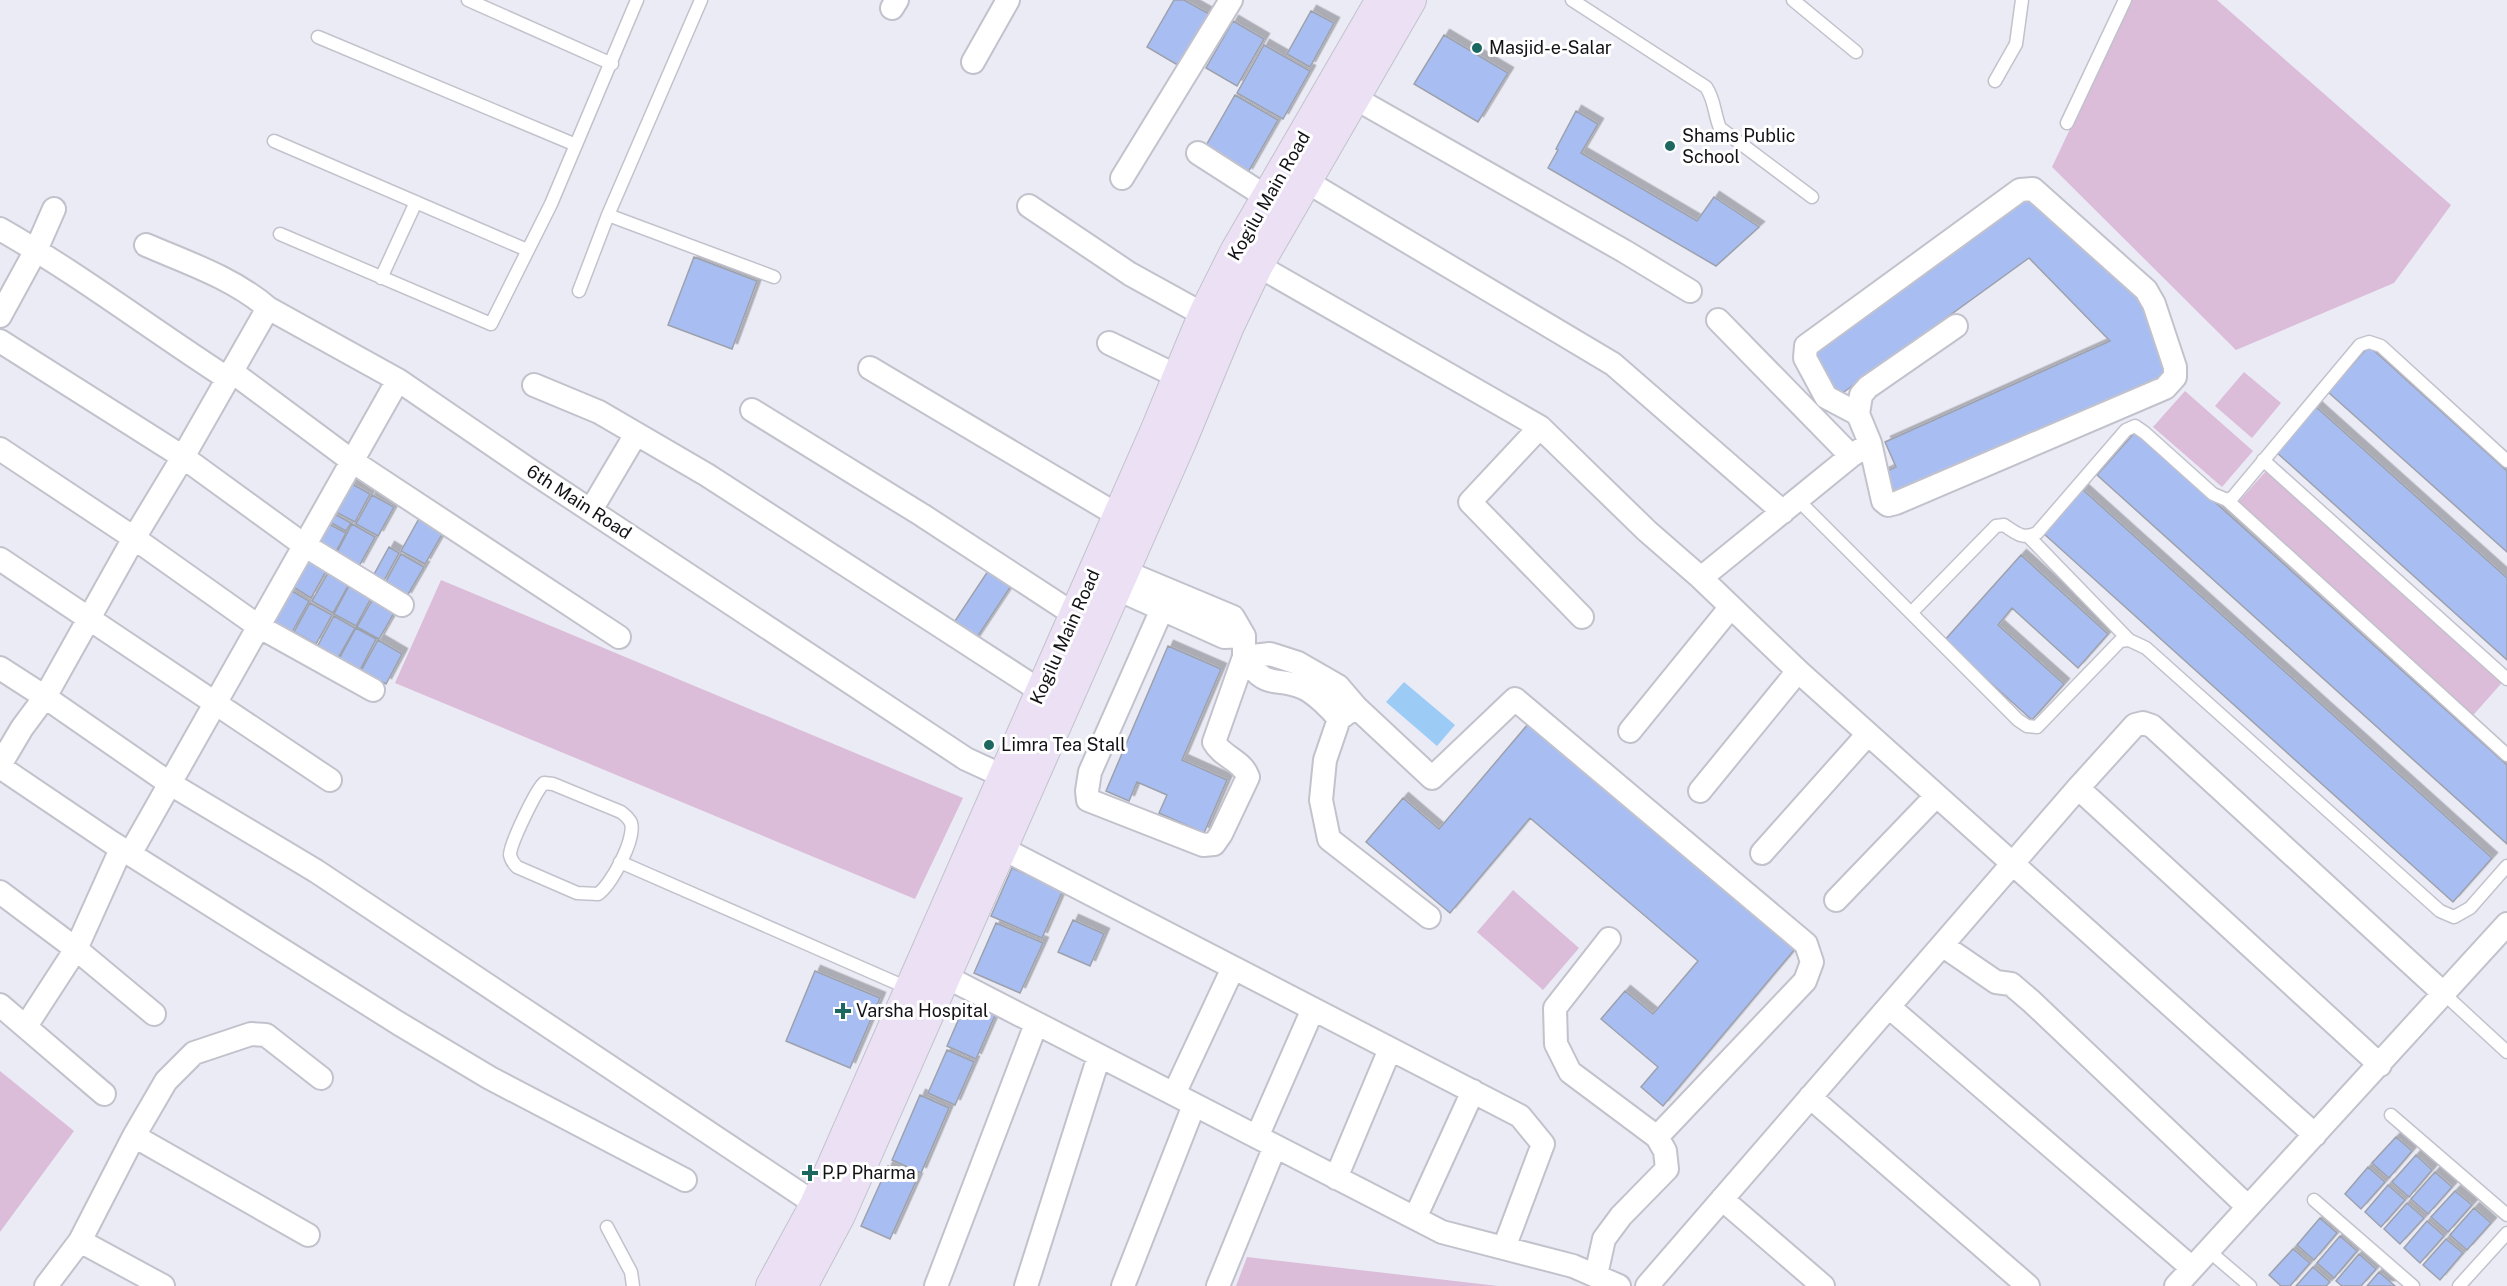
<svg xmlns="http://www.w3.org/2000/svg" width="2507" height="1286" font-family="'Public Sans',sans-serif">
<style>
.green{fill:#dbbcd9}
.water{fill:#9ccbf6}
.building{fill:#a8bef2;stroke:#9da1ab;stroke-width:1.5;filter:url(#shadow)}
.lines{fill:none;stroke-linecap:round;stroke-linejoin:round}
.lane-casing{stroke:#c2c2cc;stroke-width:15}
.street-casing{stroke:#c2c2cc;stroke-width:26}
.secondary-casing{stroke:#c2c2cc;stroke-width:34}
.lane{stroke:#fff;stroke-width:12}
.street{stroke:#fff;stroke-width:22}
.secondary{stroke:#ebe0f4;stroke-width:32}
.poi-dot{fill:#1c6760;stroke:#fff;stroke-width:2}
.labels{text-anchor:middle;stroke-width:6;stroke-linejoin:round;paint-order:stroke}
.poi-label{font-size:18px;fill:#131317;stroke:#fff;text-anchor:start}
.street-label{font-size:18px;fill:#131317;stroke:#fff}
</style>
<defs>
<filter id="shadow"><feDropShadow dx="5.5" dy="-5.5" stdDeviation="0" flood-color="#0004"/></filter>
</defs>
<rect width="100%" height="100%" fill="#ebebf6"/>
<path class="green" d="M2131,0H2217L2451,205L2394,283L2236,350L2052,167Z
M2244,372L2281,403L2252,438L2215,406Z
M2185,391L2253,451L2222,487L2153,427Z
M2275,461L2507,672V677L2468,721L2233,508Z
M441,580L963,798L915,899L395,683Z
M1513,890L1579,948L1543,990L1477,932Z
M0,1071L74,1131L0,1232Z
M1247,1257L1498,1286H1236Z"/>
<path class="water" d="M1404,682L1455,725L1437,746L1386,702Z"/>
<path class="building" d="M1174,0H1184L1211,15L1181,67L1147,47Z
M1311,11L1334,23L1310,67L1287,54Z
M1233,21L1264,39L1237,86L1206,68Z
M1444,35L1508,73L1478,122L1414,84Z
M1264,45L1310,71L1283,119L1237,93Z
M1235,95L1278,120L1247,174L1204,149Z
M1576,111L1598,124L1581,153L1697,221L1714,197L1759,227L1716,266L1548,168L1558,150L1556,149Z
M2029,194L2143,298L2170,374L1890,500L1879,475L1896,467L1885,442L2110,341L2029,258L1837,397L1807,351Z
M694,257L757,281L732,349L668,325Z
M2369,346L2507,471V552L2328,392Z
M2315,406L2507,578V660L2275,451Z
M2136,431L2507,765V844L2097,475Z
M347,481L370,494L355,522L332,510Z
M2082,489L2492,858L2453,902L2043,533Z
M372,495L394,507L378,536L356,524Z
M331,512L351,523L346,531L326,520Z
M421,515L445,529L425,564L401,551Z
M323,521L346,533L334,555L311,543Z
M352,524L375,537L358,568L335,556Z
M389,547L399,553L382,584L372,578Z
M401,554L424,567L406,598L384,585Z
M2021,555L2108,634L2078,668L2012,608L1998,625L2064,684L2032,720L1944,641Z
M304,559L326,571L311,598L290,585Z
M988,571L1011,586L974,642L951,627Z
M328,573L349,584L333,613L312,601Z
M349,586L371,598L356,626L334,614Z
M287,588L309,601L292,632L270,620Z
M373,599L395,611L379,639L357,627Z
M310,603L332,615L316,644L294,632Z
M334,616L355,628L338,658L317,647Z
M356,628L376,639L360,670L339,659Z
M378,640L402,654L386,684L361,671Z
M1168,646L1221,669L1182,760L1227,780L1204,833L1159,813L1167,795L1137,782L1129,801L1106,791Z
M1529,723L1795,949L1663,1106L1641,1087L1658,1067L1601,1019L1625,991L1653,1014L1698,961L1530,818L1450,913L1366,842L1403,798L1439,829Z
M1012,868L1063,890L1042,938L991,916Z
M1073,920L1104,934L1090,966L1058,952Z
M996,923L1043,943L1020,993L974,973Z
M815,971L880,998L850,1068L786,1041Z
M967,1000L996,1013L976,1059L947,1046Z
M947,1050L974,1062L955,1105L928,1093Z
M920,1095L949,1108L921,1173L892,1160Z
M2396,1137L2412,1151L2389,1178L2372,1163Z
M2416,1155L2432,1170L2409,1197L2392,1182Z
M888,1166L917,1179L890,1239L861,1226Z
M2368,1167L2385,1182L2361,1209L2345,1194Z
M2435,1172L2452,1187L2428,1214L2411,1199Z
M2388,1185L2405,1200L2381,1227L2365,1212Z
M2455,1191L2472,1205L2448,1232L2431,1217Z
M2407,1203L2424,1218L2400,1244L2384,1229Z
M2474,1208L2491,1223L2467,1250L2450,1235Z
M2320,1218L2337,1233L2314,1260L2297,1245Z
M2427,1221L2444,1236L2420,1263L2404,1248Z
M2340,1236L2357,1251L2334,1278L2317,1263Z
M2446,1239L2463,1253L2440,1280L2423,1265Z
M2293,1249L2310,1263L2290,1286H2281L2269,1275Z
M2359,1254L2376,1269L2361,1286H2342L2336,1281Z
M2313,1267L2330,1282L2326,1286H2296Z
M2379,1272L2395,1286H2367Z"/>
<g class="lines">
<g class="lane-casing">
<path id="lane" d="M468,0L612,64
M1572,0L1706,87C1715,100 1714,114 1720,128L1812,197
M1793,0L1856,52
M318,37L576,145
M1995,81L2016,44L2022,0
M2067,123L2125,0
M274,141L527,250
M608,215L774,277
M280,234L491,324L551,204L637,0
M381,278L416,202
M579,291L608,215L701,0
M2263,460L2507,679
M1798,500L2018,720L2027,726L2037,727L2120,641L2129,640L2146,648L2440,911L2454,917L2470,908L2507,866
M2227,500L2507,755
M2029,537L2129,640
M1911,613L1996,526L2004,525C2016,533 2023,540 2037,533L2126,430L2135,426L2145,433L2213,494L2227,500L2233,497L2360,345L2369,342L2381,346L2507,461
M544,783L553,784L621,812C625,815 629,818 631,823C636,839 611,885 598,894L577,893L517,867C513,863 511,860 510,855C510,844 536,790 544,783Z
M620,862L910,989
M2442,992L2507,1052
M2391,1115L2507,1215
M2314,1200L2413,1286
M607,1227L631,1272L633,1286
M2209,1251L2250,1286
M2459,1286L2507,1233"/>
</g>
<g class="street-casing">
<path id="street" d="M892,8L897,0
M973,62L1008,0
M1353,97L1624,251L1690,291
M1198,153L1268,198
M1294,174L1613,364L1783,512
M1122,178L1231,0
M1029,206L1130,274L1217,322
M0,229C79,274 151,329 227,378
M146,245C188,263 233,278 268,308L398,380L528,469L966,759L1003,776
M1257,265L1540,427L1647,531L1701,578L1798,671L2315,1135
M268,308L183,457L134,538L258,626L373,690
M0,316L36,250L54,209
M1718,320L1851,456
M0,341L183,457L304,545L402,605
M1109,343L1179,377
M870,368L1119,516
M231,371L352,461L619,637
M534,385L599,412L707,475L1053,699
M752,410L922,515L1075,615
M1858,414L1861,395L1868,387L1956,326
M1540,427L1470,502L1582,617
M0,449L134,538L45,697L22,728L0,765
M591,510L636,434
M0,559L330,780
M1123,571L1233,617L1244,636V657L1214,742C1222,757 1242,760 1248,777L1221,834L1214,844L1203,845L1088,800L1087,791L1090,772L1170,591
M1701,578L1851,456L1870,443L1858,414L1826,397L1805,358L1806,346L2020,190L2033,189L2146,290L2154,304L2175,367V377L2165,388L1896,503L1888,505L1883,501L1870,443
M1115,588L1224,637L1244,636
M0,668L45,697L169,783L316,871L829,1213
M1350,711L1339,719L1325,760L1321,800L1329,839L1429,917
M1339,719C1331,709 1316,694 1304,688C1273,675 1268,692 1244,657L1270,654L1298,663L1338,686L1356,707L1432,778L1515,699L1806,944L1812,962L1805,981L1657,1137L1570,1072L1556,1044L1555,1008L1609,939
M1630,731L1730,608
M0,767L111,842L398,1023L490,1078L685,1180
M2078,788L2380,1065
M1700,791L1798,671
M1000,847L1520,1116L1543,1144L1504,1248
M1762,853L1868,734
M130,854L398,380
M0,892L76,949L154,1014
M1836,900L1936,796
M1942,945L1996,982L2011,984L2031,1001L2248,1207
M931,969L1442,1232L1573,1266L1619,1286
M0,1005L104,1094
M1889,1007L2192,1268
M26,1026L76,949L121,849
M1174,1094L1233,968
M1810,1097L2028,1286
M134,1136L308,1235
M1257,1137L1313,1009
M1336,1178L1390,1049
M1722,1199L1823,1286
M1415,1218L1473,1091
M80,1241L163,1286
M1596,1275L1604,1239L1621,1216L1667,1169L1665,1151L1657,1137
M46,1286L80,1241L134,1136L166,1081L194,1053L251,1034L266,1035L321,1078
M936,1286L1036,1024
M1026,1286L1099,1056
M1123,1286L1194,1105
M1218,1286L1275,1146
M1647,1286L2078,788L2135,725L2143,723L2152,726L2442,992
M2176,1286L2507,924"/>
</g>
<g class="secondary-casing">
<path id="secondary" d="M772,1286L816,1205L1156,432L1204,316L1236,252L1382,0
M801,1286L839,1215L1180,442L1228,326L1257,265L1410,0"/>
</g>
<use href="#lane" class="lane"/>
<use href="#street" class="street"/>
<use href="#secondary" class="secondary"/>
</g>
<g class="poi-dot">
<circle cx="1477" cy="48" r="6"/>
<circle cx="1670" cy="146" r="6"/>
<circle cx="989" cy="745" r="6"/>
<path d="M840 1002h6v6h6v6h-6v6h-6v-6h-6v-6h6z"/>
<path d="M807 1164h6v6h6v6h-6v6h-6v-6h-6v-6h6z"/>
</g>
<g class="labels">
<g class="poi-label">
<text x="1489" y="54">Masjid-e-Salar</text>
<text x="1682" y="142">Shams Public<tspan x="1682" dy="21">School</tspan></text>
<text x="1001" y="751">Limra Tea Stall</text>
<text x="856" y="1017">Varsha Hospital</text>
<text x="822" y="1179">P.P Pharma</text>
</g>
<g class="street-label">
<text transform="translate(1269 196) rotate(-60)" y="6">Kogilu Main Road</text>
<text transform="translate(579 502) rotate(33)" y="6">6th Main Road</text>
<text transform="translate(1065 637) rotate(-66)" y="6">Kogilu Main Road</text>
</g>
</g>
</svg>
